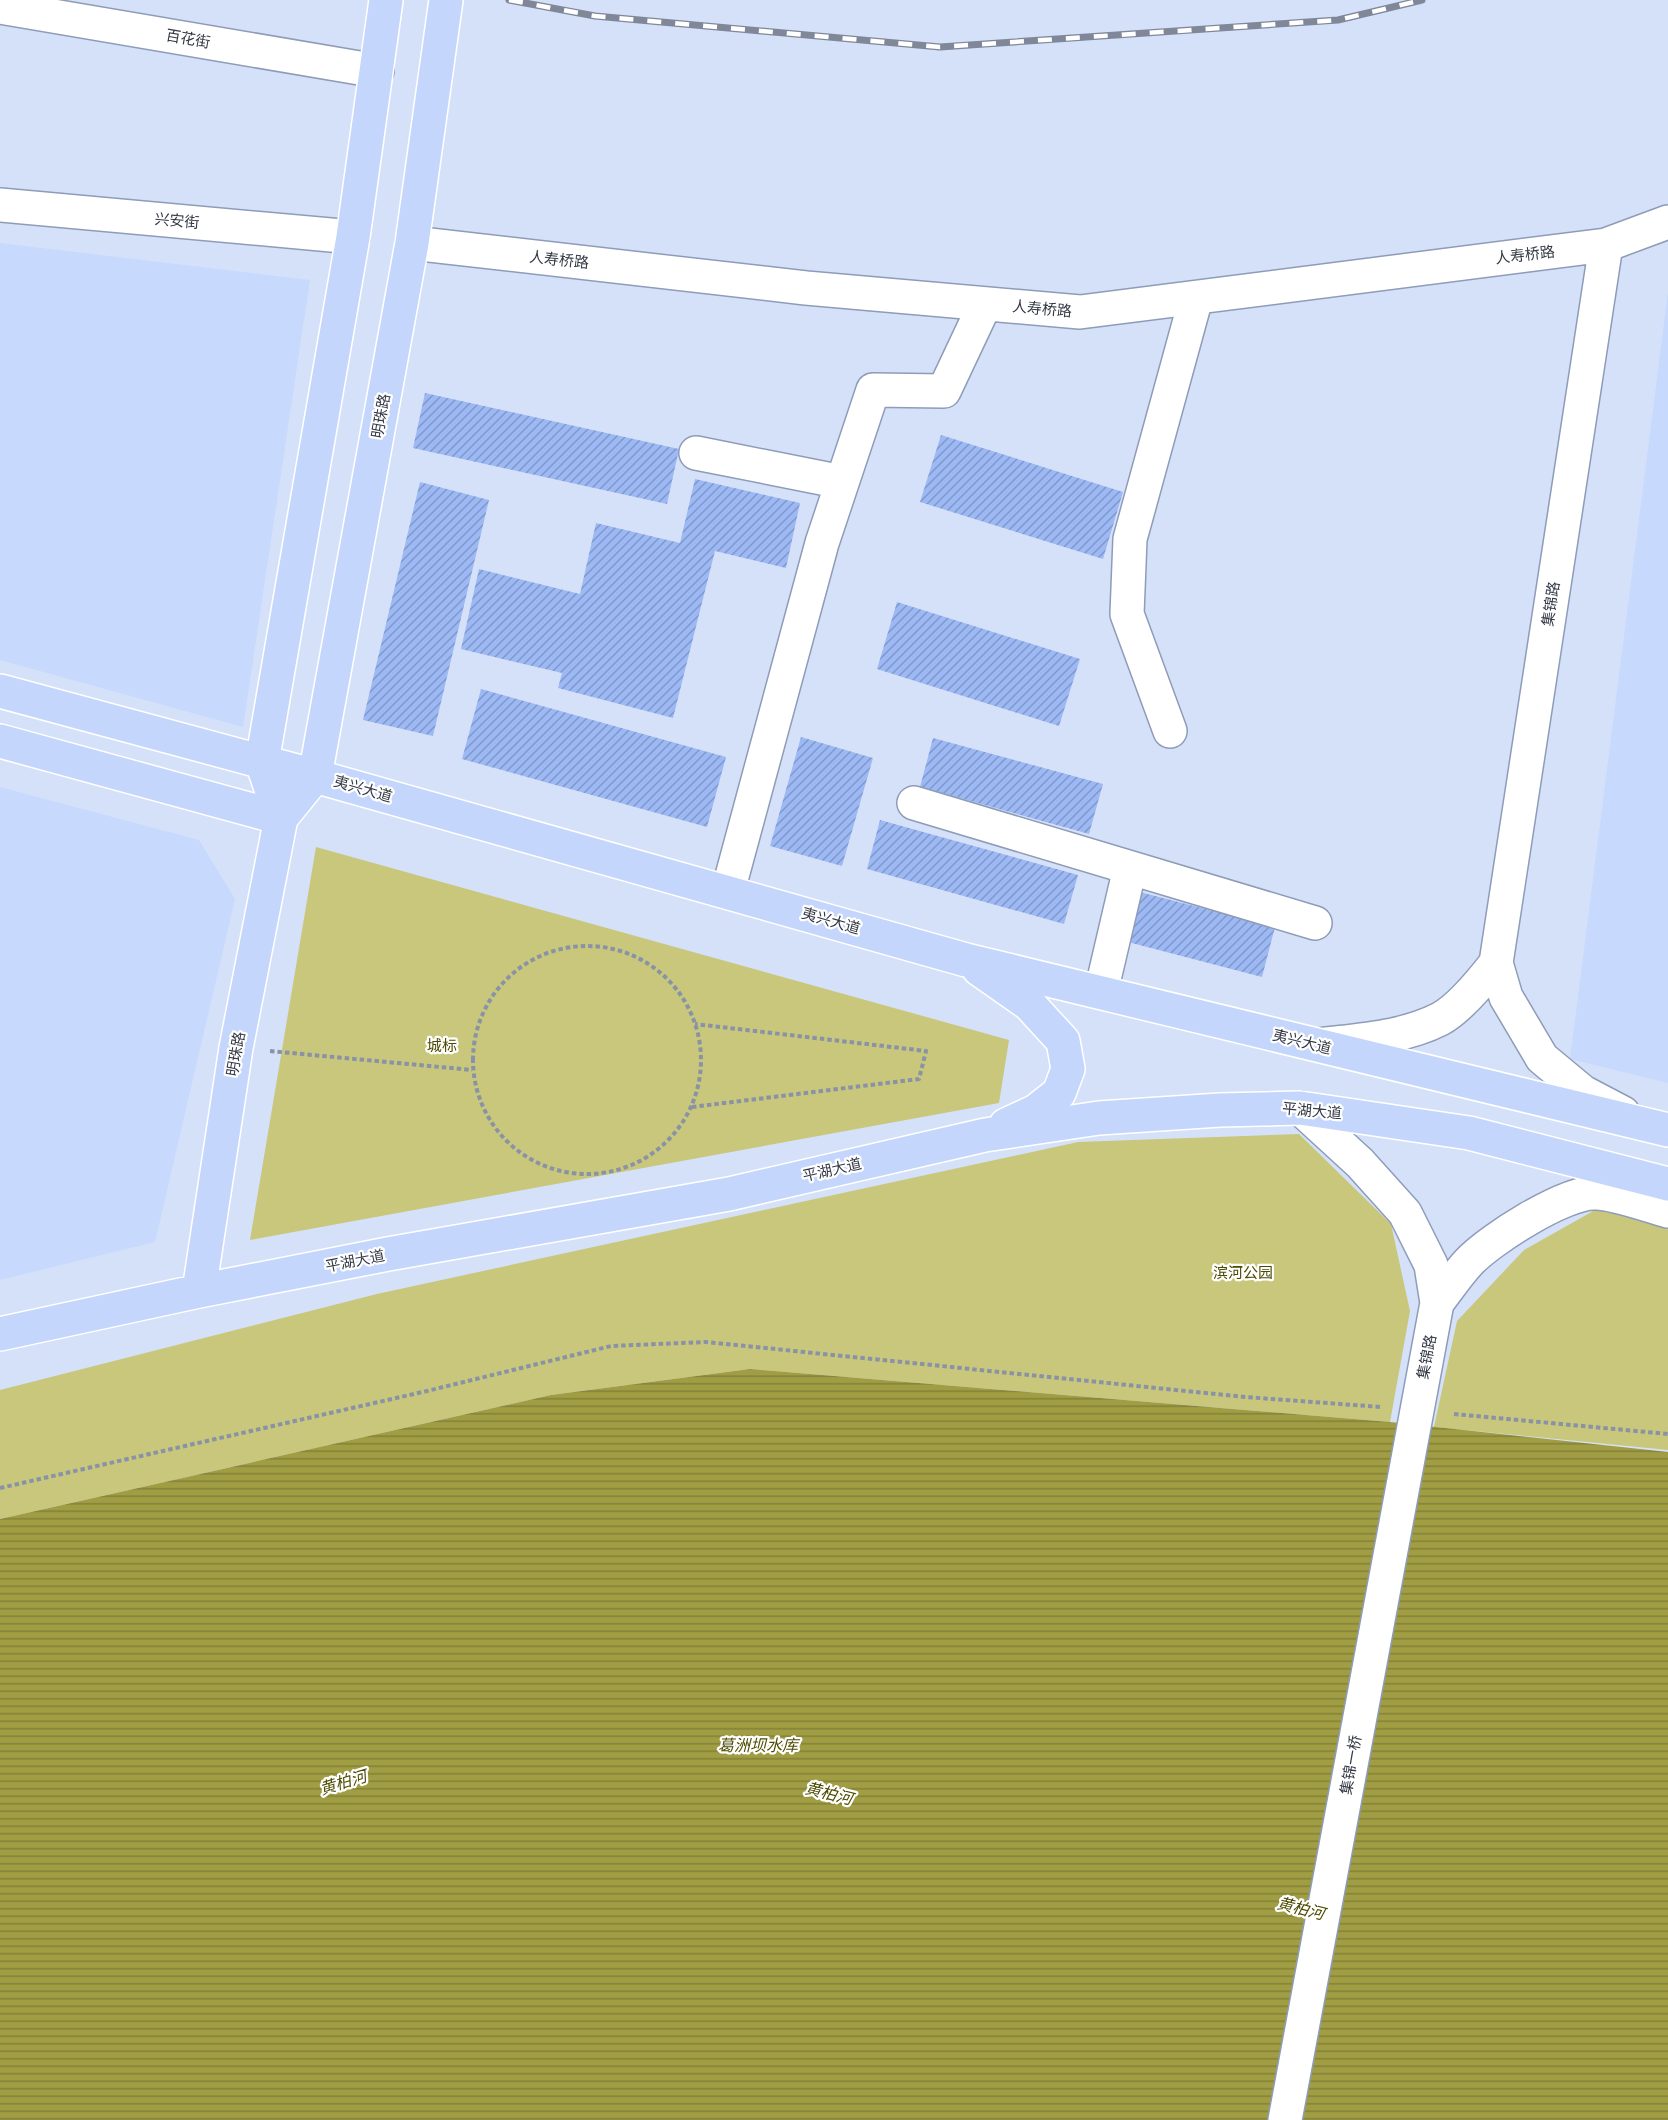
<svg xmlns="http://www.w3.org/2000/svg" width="1668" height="2120" font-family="Inter,'Noto Sans SC',sans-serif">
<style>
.built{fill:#c7d9fd}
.green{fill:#c8c77b}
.water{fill:url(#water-rules)}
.building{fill:url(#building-hatch)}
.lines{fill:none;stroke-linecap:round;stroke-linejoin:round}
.minor-casing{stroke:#8e9cb8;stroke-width:36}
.major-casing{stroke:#fff;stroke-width:36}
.path{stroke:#8a93a5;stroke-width:4;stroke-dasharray:4.5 3;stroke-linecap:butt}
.minor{stroke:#fff;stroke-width:33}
.major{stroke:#c4d6fc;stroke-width:33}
.rail-casing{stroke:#7f8799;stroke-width:7}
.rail{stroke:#fff;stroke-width:4.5;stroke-dasharray:14;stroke-linecap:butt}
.labels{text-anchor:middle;stroke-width:4.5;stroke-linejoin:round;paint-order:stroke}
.street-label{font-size:15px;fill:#343945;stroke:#fff}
.park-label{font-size:15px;fill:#4c4a00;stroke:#fff}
.water-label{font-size:16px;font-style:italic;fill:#4e4c02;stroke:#fff}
</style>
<defs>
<pattern id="water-rules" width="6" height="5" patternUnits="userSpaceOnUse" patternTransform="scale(1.5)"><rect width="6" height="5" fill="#a09d43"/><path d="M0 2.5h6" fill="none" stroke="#83813a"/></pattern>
<pattern id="building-hatch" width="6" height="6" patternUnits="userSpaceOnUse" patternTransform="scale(1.5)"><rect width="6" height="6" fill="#9db9f5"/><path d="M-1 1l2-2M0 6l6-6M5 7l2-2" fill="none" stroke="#8197c8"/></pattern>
</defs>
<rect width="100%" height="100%" fill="#d5e1f9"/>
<path class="built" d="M0,243L310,280L243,727L0,660Z
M1668,292V1083L1570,1059Z
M0,787L199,840L235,899L155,1242L0,1280Z"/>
<path class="green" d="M316,847L1009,1040L999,1103L250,1240Z
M1299,1134L1391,1224L1410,1311L1390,1422L750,1369L551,1395L0,1519V1390L377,1294L1078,1142Z
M1611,1201L1668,1217V1450L1434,1427L1457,1321L1524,1250Z"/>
<path class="water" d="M750,1369L1390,1422L1668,1452V2120H0V1519L551,1395Z"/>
<path class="building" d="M425,393L679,449L667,504L413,448Z
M941,435L1123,492L1103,559L920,502Z
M695,479L800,503L786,568L715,551L673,718L558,688L562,673L461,649L479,569L580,594L596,523L680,543Z
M420,482L489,500L433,736L363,720Z
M897,602L1080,659L1059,726L877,669Z
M481,689L726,757L707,827L462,759Z
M801,737L873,758L842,866L770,846Z
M933,738L1103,784L1089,834L920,787Z
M880,820L1078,875L1064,924L867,869Z
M1140,892L1275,927L1262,977L1128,942Z"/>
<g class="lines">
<g class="minor-casing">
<path id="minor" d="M0,7L377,71
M0,205L353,237
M412,243L806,288L1080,312L1606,245L1668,222
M1606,245L1496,963L1506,997L1542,1058L1583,1092L1623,1113
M696,453L842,482
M1170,731L1127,614L1130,539L1196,298
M914,803L1315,923
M728,891L822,543L873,390L944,391L985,304
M1101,992L1130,868
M1318,1045C1358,1040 1403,1038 1440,1019C1459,1009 1482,981 1496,963
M1437,1303C1447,1290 1457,1275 1468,1263C1489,1240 1566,1191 1596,1193C1614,1193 1649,1206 1668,1211
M1285,2120L1437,1303L1431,1265L1405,1213L1360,1163L1300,1108"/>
</g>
<g class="major-casing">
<path id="major" d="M0,691L315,776L966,960L1668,1130
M0,741L281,818
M281,818L262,762L353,237L386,0
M979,969L1029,1004L1063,1041L1068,1069L1059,1093L1036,1111L1006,1125
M199,1291L236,1048L281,818L315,776L412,243L446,0
M0,1334L199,1291L388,1254L729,1194L985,1135L1099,1118L1220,1110L1300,1108L1469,1133L1668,1184"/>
</g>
<path class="path" d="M473 1060a114 114 0 1 1 228 0a114 114 0 1 1-228 0Z
M270,1051L472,1070
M692,1107L919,1079L926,1051L695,1024
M1454,1414L1668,1434
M0,1488L427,1391L611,1346L706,1342L1245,1397L1381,1407"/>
<use href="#minor" class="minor"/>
<use href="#major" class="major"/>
<g class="rail-casing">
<path id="rail" d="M509,0L595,16L940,47L1338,20L1422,0"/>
</g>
<use href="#rail" class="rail"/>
</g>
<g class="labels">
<g class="street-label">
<text transform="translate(188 39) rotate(10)" y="5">百花街</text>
<text transform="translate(177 221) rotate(5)" y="5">兴安街</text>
<text transform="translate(1525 255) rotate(-7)" y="5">人寿桥路</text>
<text transform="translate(559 260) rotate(6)" y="5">人寿桥路</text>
<text transform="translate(1042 309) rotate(5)" y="5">人寿桥路</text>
<text transform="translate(381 416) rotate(-80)" y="5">明珠路</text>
<text transform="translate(1551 604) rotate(-81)" y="5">集锦路</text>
<text transform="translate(363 789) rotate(16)" y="5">夷兴大道</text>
<text transform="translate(831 921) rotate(16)" y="5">夷兴大道</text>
<text transform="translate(1302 1042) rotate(14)" y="5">夷兴大道</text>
<text transform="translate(236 1054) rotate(-80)" y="5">明珠路</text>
<text transform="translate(1312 1111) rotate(5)" y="5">平湖大道</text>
<text transform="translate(832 1170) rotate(-13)" y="5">平湖大道</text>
<text transform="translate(355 1261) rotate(-11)" y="5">平湖大道</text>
<text transform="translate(1427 1357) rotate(-79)" y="5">集锦路</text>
<text transform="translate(1351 1765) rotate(-80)" y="5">集锦一桥</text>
</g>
<g class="park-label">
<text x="442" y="1051">城标</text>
<text x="1243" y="1278">滨河公园</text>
</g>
<g class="water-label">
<text x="758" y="1751">葛洲坝水库</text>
<text transform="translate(343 1782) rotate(-17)" y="6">黄柏河</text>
<text transform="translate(829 1793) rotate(14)" y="6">黄柏河</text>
<text transform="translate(1301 1908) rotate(14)" y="6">黄柏河</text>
</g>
</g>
</svg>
